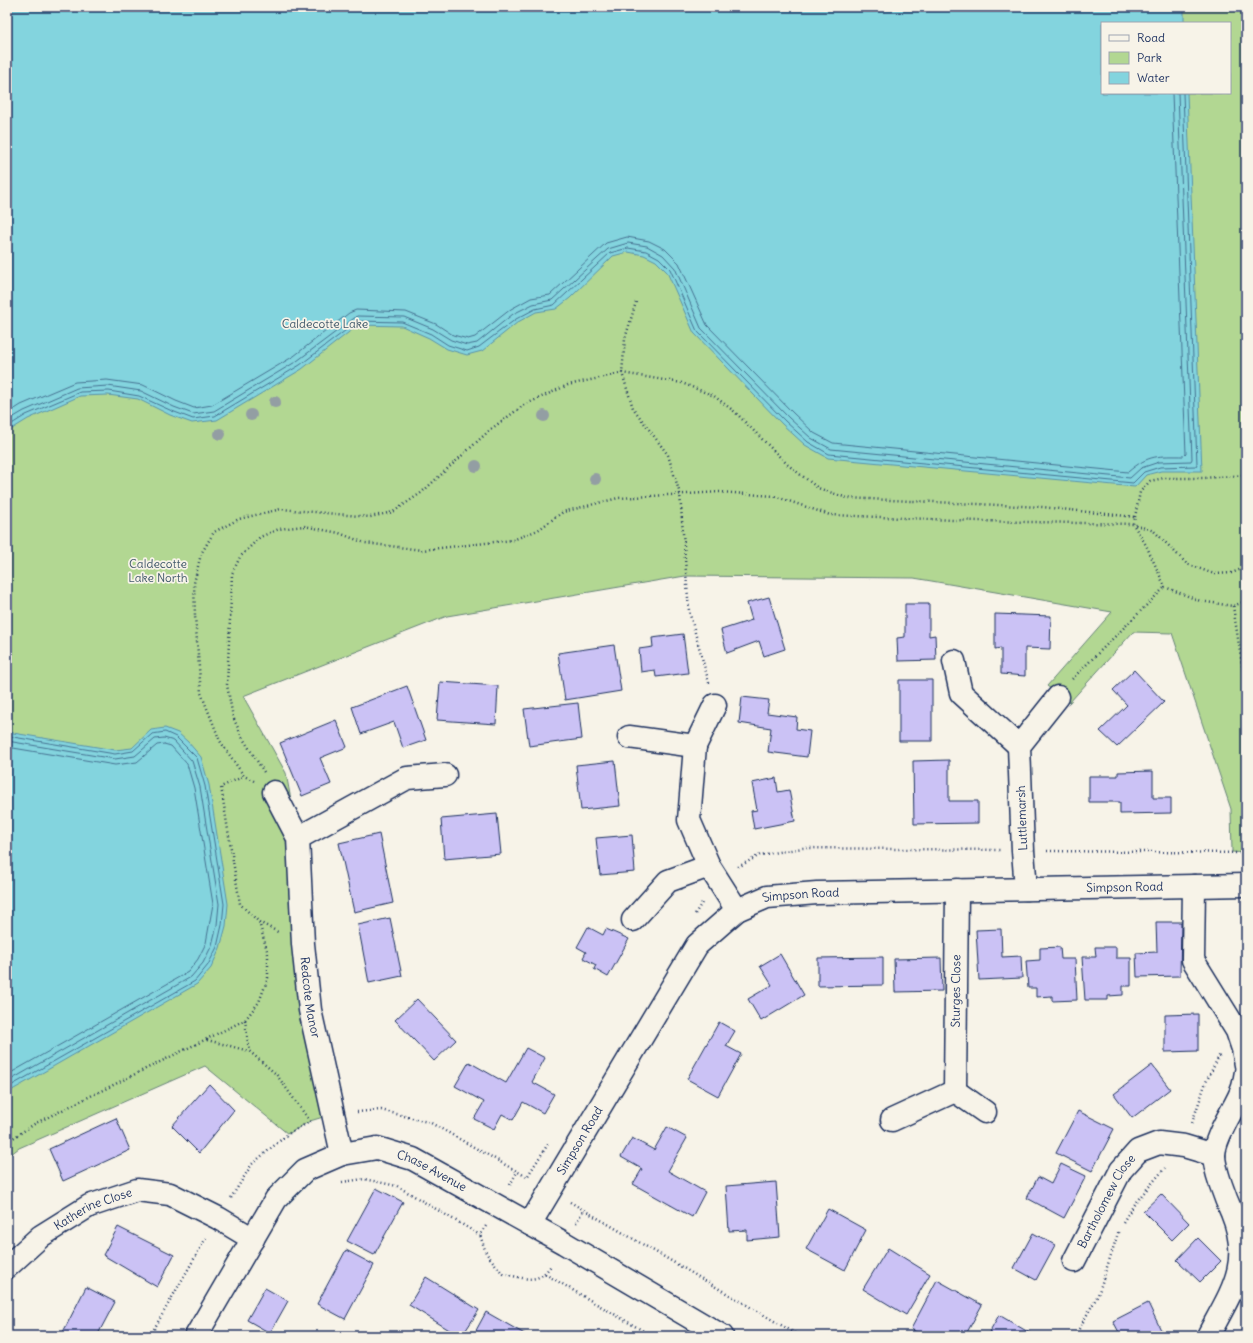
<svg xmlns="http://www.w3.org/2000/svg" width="1253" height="1343" font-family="Delius,sans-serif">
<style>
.green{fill:#b2d792;stroke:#668378;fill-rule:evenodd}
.water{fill:#83d4de;stroke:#5992ab}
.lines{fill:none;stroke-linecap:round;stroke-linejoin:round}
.shore{stroke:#457191;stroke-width:1}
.building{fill:#cbc2f5;stroke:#1b2f5e}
.minor-casing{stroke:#1b2f5e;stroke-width:25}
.path{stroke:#1b2f5e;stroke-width:2.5;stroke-dasharray:1 3;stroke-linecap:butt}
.minor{stroke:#f7f3e8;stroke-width:22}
.tree{fill:#939ea3}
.labels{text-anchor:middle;stroke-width:3.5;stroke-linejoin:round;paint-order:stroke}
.park-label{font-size:12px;fill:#41596b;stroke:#f7f3e8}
.street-label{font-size:12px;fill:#1b2f5e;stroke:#f7f3e8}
</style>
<rect width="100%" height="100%" fill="#f7f3e8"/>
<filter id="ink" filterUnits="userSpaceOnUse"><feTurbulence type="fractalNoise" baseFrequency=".025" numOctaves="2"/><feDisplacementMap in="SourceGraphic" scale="8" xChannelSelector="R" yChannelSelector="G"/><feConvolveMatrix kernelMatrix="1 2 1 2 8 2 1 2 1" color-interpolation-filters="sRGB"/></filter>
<g filter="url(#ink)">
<path class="green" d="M7,7H1246V853L1232,852L1231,809L1172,633L1133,632L1069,703L1047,686L1112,612L914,578L685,576L447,616L243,696L286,773L298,838L333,1114L310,1121L288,1134L205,1066L19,1148L7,1157ZM1102,23H1230V93H1102Z"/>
<path class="water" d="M7,7H1184V23H1102V93H1187L1202,471H1161L1146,475L1135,487L828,458L805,445L782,424L694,333L667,272L656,261L644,255L628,252L613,256L570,298L556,309L536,312L518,322L482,351L467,355L447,349L429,338L402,326L358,325L302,369L217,420L192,423L170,415L138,399L108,395L80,396L28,419L7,432Z
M165,728L178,733L188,742L201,757L209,785L228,904L226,926L220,948L211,968L197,984L7,1093V732L115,750L132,748L151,730Z"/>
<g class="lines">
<path class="shore" d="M7,414L21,405L75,382L107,380L143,385L176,401L194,408L212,405L294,356L349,313L356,310L406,312L436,324L453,335L468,339L475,337L511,309L531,298L550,295L606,243L627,237L649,241L665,249L679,263L707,325L793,413L814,433L833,443L1128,472C1149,454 1158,456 1184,456L1186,454L1172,93
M7,421L24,411L77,388L108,386L141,391L174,407L193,414L214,411L297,361L357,316L404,317L433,329L451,340L467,345L477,343L513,314L533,304L552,300L608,249L628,243L647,246L663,255L675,268L701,328L789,418L811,438L831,449L1130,478L1141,468L1159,462L1191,461L1192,459L1178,93
M7,427L26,415L80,392L109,391L139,396L172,411L193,419L215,416L300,365L358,321L402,322L431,334L448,345L467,351L479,347L516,319L535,309L554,305L610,253L628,248L646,251L659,258L670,269L697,331L785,421L808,442L829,454L1133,483L1144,472L1160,467L1196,466L1197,464L1183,93
M7,736L115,754L133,751L152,734L165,732L176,737L197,758L205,786L224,904L222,925L217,947L208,965L195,981L7,1088
M7,741L115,759L135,756L155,739L164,738L174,741L192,761L200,787L219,904L217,925L212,945L203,963L191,977L7,1082
M7,747L115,765L137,762L157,745L164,744L171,746L187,764L194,788L213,904L206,943L198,959L188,972L7,1075"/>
</g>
<path class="building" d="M769,597L785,649L764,656L759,641L727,653L721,630L752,620L747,603Z
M905,604H929V636L935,635L936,660L898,661L897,638L905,637Z
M995,614L1051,616L1050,649L1025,648V676L1001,674V648L995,649Z
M683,634L688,673L656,677L655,670L641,672L639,649L653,647L652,638Z
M614,645L621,691L565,700L558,653Z
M1134,670L1164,702L1117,747L1100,731L1127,705L1113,690Z
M899,680H932V741H899Z
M440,682L498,686L496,724L437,720Z
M407,686L426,740L403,748L394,722L361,734L352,707Z
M742,697L769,700L767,713L797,717L796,729L810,731L807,757L768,752L771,728L739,723Z
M578,703L582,739L529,746L524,709Z
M336,720L347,747L320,758L331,784L302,796L280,743Z
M949,760V801H978V823L914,824L913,761Z
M615,761L620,806L581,810L576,765Z
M1153,771V798H1171V813L1120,814V802H1089V776H1118V772Z
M776,778L778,792L789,790L795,821L754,829L751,811L757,810L752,783Z
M497,814L501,854L444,859L441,819Z
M379,834L393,903L354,912L339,843Z
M632,835L635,872L600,875L596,838Z
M390,918L402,976L369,983L358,925Z
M1156,922H1181L1180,976L1137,977L1136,953L1157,952Z
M588,927L603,935L606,929L629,939L608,977L594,969L596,965L583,958L586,952L577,947Z
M1001,929L1002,957L1021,956L1022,978L979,980L976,930Z
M1060,947L1061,959H1075L1077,1000L1052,1001V996L1036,997V988H1028L1026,961L1040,960V948Z
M1095,947H1116V958H1131V986H1123V995L1108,996V1000H1085L1082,957H1096Z
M780,954L804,995L761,1021L748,999L772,985L760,966Z
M883,957V985L818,986V958Z
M941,958L942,991L895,992L894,959Z
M417,999L456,1040L434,1061L395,1020Z
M1198,1014V1051L1165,1052V1015Z
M719,1022L735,1031L726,1046L741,1054L718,1096L687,1079Z
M526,1048L545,1058L532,1082L554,1094L543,1113L523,1102L513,1120L502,1114L494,1129L474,1119L484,1102L455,1086L469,1062L506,1083Z
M1152,1065L1170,1089L1132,1118L1114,1094Z
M209,1084L234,1110L199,1153L172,1126Z
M1078,1111L1114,1129L1092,1171L1056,1153Z
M116,1118L130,1150L63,1181L49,1149Z
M667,1127L687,1138L668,1171L705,1192L692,1217L633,1184L642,1169L621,1157L632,1138L654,1150Z
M1061,1164L1086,1176L1064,1218L1027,1198L1038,1177L1051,1184Z
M776,1182L780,1237L747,1240V1230L729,1231L726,1186Z
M376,1188L403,1202L374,1255L347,1241Z
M1161,1194L1189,1223L1172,1240L1143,1211Z
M828,1209L866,1230L845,1270L806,1249Z
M118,1227L174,1255L157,1287L103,1255Z
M1033,1233L1055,1245L1036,1280L1014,1268Z
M1198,1238L1221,1261L1200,1282L1177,1260Z
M888,1248L930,1274L906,1315L863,1289Z
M346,1250L374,1265L345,1319L317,1304Z
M426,1277L479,1310L462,1336H459L409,1305Z
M937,1280L982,1305L965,1336H924L911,1329Z
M86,1287L115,1302L97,1336H61Z
M265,1288L288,1301L270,1333L247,1320Z
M1148,1303L1161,1330L1150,1336H1121L1113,1321Z
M486,1312L528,1336H473Z
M999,1315L1035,1336H987Z"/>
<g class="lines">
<g class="minor-casing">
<g id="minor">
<path d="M954,661L961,693L1019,746"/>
<path d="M629,737L695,746L715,705"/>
<path d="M695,746L689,820L709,866L737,910"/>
<path id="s1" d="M274,792L298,838L303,944L310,1010L342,1154"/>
<path d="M298,838L407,778L445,775"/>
<path d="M1194,886L1193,960L1237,1031L1243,1049L1246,1065"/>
<path d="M1026,889L1023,851L1019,746L1058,697"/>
<path d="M633,920L668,881L709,866"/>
<path id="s2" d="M955,1091L957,890"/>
<path d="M892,1120L955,1091L985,1112"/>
<path id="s3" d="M530,1224L697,945L737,910L767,897L817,893L1246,885"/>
<path id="s4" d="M1074,1261L1121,1170L1138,1151L1159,1143L1184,1146L1214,1155"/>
<path id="s5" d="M7,1267L41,1236L89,1206L137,1190L170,1194L218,1218L253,1239"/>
<path id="s6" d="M196,1336L276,1199L305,1170L342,1154L377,1148L413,1159L564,1243L722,1336"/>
<path d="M1208,1336C1231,1292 1253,1264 1232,1213C1226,1200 1214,1169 1214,1155C1215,1134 1237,1106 1243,1087C1244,1083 1245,1077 1246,1072"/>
</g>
</g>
<path class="path" d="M636,302L625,339L622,373L633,408L668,455L680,494L689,611L709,683
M1135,517L1140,492L1150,481L1164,478H1204L1246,475
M1233,606L1246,691
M1072,679L1165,587
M264,772L242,737L233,717L227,685L232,574L240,557L260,537L279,529L304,526L339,533L365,543L422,550L513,540L538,530L563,512L618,498L720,492L774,496L830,515L979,521L1133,524L1154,531L1187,564L1214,574L1232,573L1246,567
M254,781L244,776L220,741L201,693L195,616L194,583L201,554L214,532L239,519L281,509L370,517L393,512L421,493L491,429L524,405L568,385L622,373L682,383L714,396L735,412L788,465L818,488L847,498L1042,507L1135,517L1133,524L1146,545L1165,587L1200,601L1233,606L1246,601
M1047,851L1246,853
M738,867L760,855L803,848L1000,850
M1244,908L1246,973
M695,914L703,901
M259,922L278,932
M245,1020L249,1051L276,1074L309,1120
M207,1040L249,1051
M357,1112L381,1110L431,1123L527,1177L548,1144
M1192,1123L1206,1082L1220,1054
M7,1142L36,1123L245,1020L259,1002L268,978V954L259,922L240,904L221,787L244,776
M342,1182L364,1179L397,1186L480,1235
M510,1185L517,1172
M231,1198L252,1164L288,1134L311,1121
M570,1202L800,1336
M1123,1222L1135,1203L1165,1168
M576,1223L584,1209
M486,1226L480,1235L486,1253L503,1274C526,1278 538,1286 552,1264
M545,1274L652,1336
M150,1336L206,1238
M1075,1336L1098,1295L1119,1230"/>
<use href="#minor" class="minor"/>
</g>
<g class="tree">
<circle cx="275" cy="402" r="6"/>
<circle cx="251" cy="415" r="6"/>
<circle cx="544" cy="416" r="6"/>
<circle cx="220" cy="434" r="6"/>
<circle cx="476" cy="466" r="6"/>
<circle cx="595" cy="479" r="6"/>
</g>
</g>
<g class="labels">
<g class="park-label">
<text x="325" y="328">Caldecotte Lake</text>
<text x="158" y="568">Caldecotte<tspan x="158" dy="14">Lake North</tspan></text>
</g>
<g class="street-label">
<text transform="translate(1022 818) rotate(-92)" y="4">Luttlemarsh</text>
<text dy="4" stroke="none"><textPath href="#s3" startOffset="769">Simpson Road</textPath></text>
<text dy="4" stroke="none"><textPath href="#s3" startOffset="445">Simpson Road</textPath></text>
<text dy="4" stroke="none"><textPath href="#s2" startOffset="100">Sturges Close</textPath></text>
<text dy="4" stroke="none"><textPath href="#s1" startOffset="212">Redcote Manor</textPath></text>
<text dy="4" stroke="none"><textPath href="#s3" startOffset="97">Simpson Road</textPath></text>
<text dy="4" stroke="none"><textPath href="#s6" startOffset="335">Chase Avenue</textPath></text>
<text dy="4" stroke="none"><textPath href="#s4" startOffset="68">Bartholomew Close</textPath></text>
<text dy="4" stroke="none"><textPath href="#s5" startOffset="105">Katherine Close</textPath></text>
</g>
</g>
<rect width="1253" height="1343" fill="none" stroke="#f7f3e8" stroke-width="24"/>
<rect x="12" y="12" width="1229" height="1319" fill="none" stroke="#1b2f5e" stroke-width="1.5" filter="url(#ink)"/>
<rect x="1101" y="22" width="130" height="72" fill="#f7f3e8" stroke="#9fa5b1"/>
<rect x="1109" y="35" width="20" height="6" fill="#f7f3e8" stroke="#9fa5b1"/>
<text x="1137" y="42" font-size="12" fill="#1b2f5e">Road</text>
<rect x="1109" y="52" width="20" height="12" fill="#b2d792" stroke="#9fa5b1"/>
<text x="1137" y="62" font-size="12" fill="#1b2f5e">Park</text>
<rect x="1109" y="72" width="20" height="12" fill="#83d4de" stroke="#9fa5b1"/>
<text x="1137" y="82" font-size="12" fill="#1b2f5e">Water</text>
</svg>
